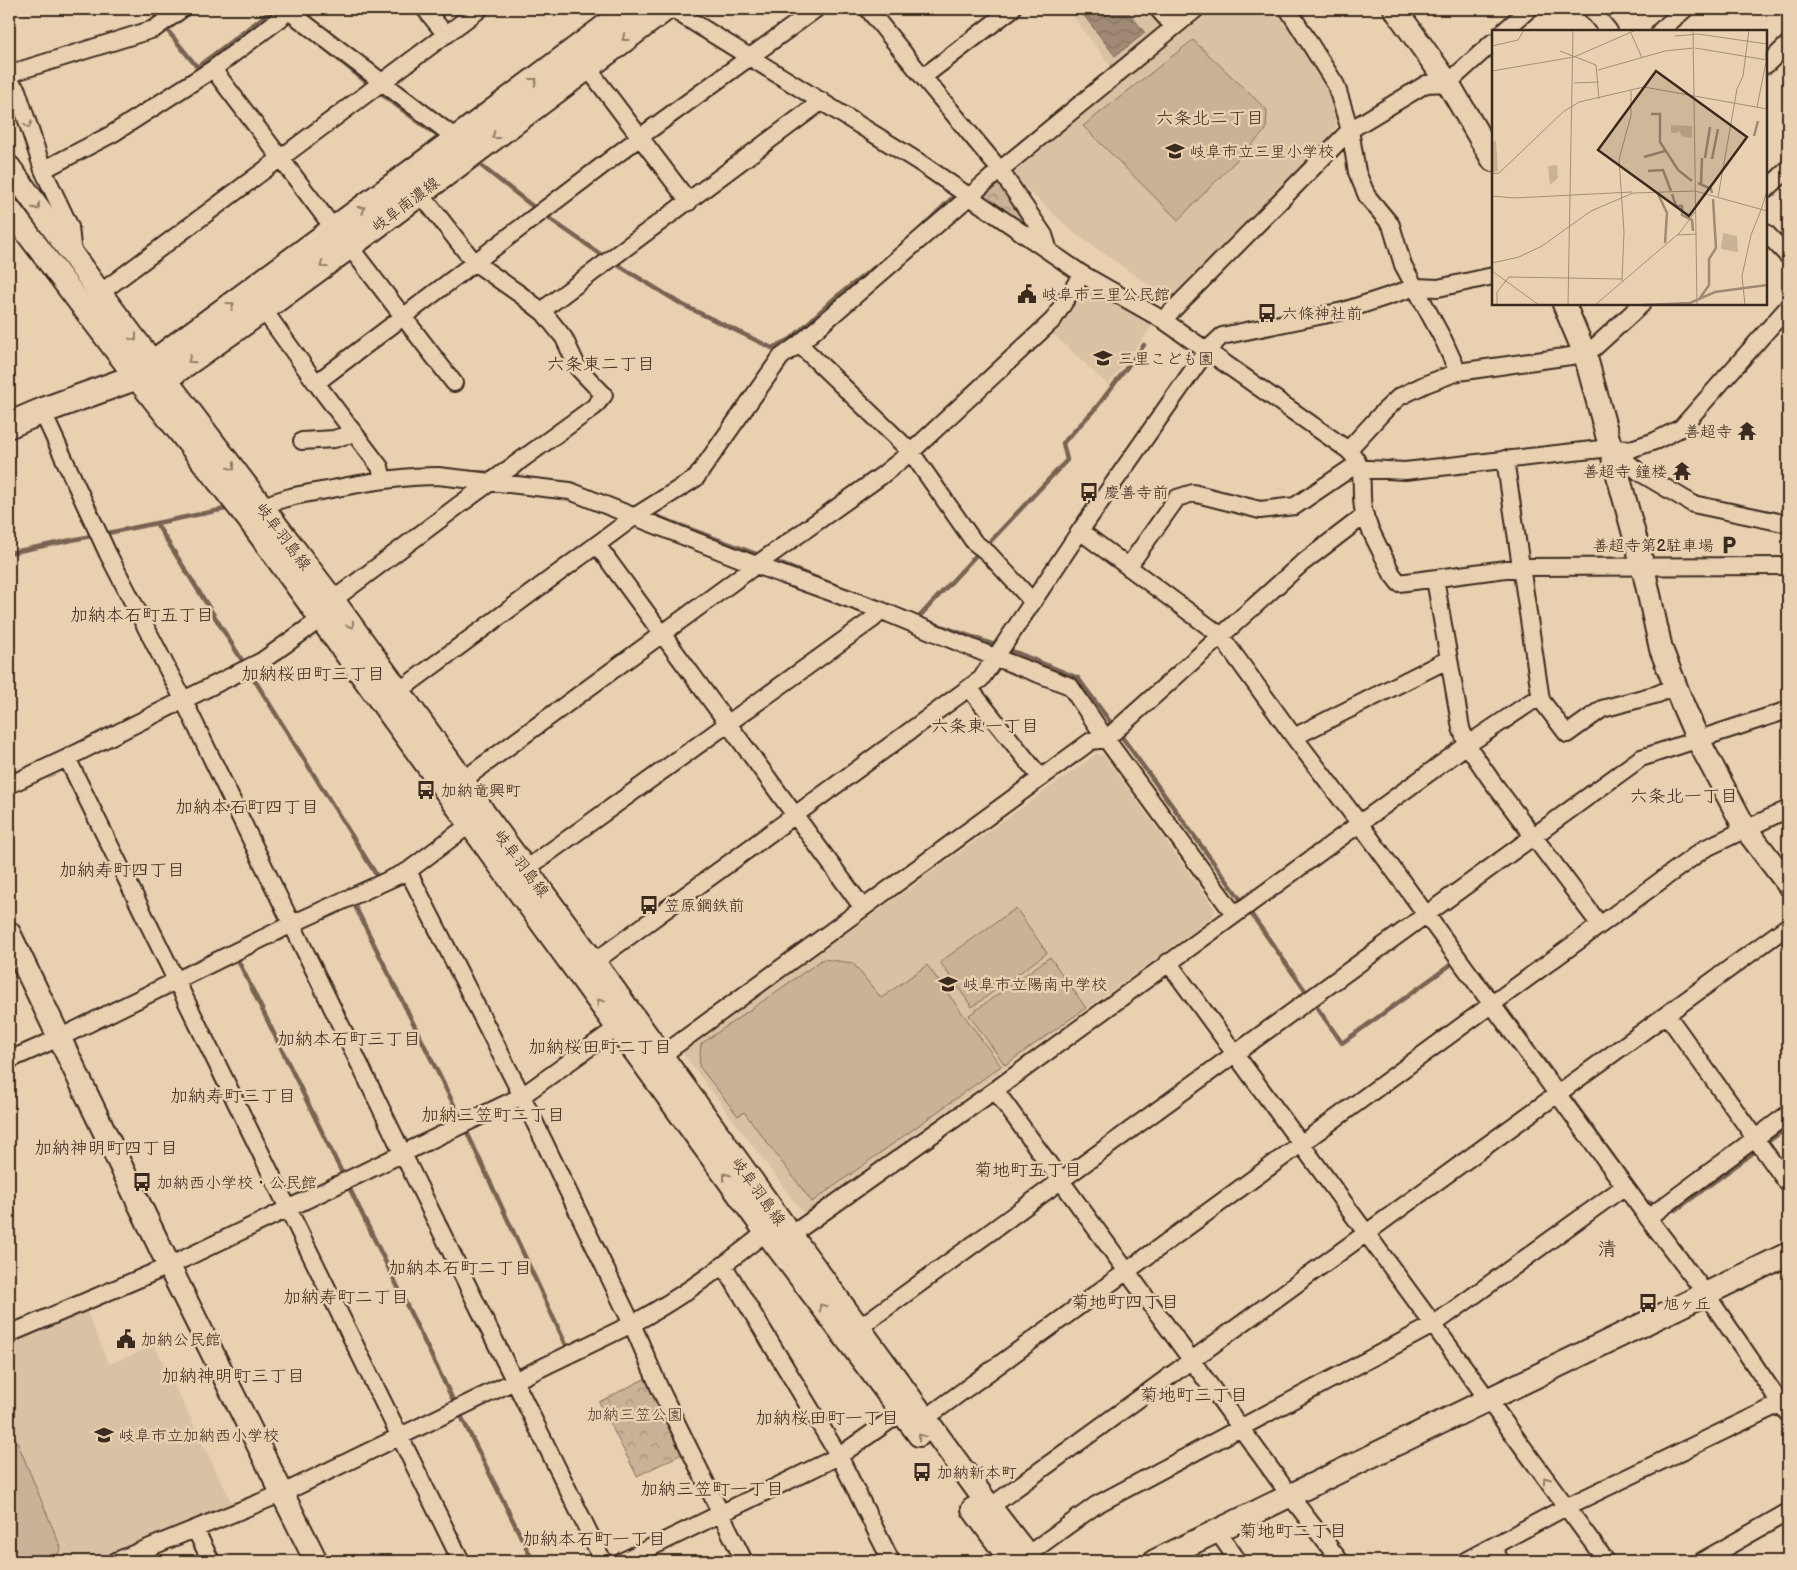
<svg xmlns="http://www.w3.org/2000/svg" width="1797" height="1570" font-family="'Balsamiq Sans','Klee One',sans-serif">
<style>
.built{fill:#d9c1a4}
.grass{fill:#cab297;stroke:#826e5a}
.park{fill:url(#park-crowns);stroke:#826e5a}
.water{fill:url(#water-waves);stroke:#786452}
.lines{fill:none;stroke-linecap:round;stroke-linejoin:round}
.stream{stroke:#786452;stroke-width:4.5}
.street-casing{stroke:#3b2a1e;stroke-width:20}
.secondary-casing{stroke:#3b2a1e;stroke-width:26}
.primary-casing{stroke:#3b2a1e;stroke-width:29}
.street{stroke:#e9d0b1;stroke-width:16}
.secondary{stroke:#e9d0b1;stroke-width:22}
.primary{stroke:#e9d0b1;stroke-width:25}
.oneway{stroke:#927d68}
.labels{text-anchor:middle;stroke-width:5;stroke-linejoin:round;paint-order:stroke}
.poi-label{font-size:16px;fill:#3b2a1e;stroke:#e9d0b1;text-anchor:start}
.street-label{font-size:16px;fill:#3b2a1e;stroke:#e9d0b1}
.park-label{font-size:16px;fill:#503e30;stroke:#e9d0b1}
.neighbourhood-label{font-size:18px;fill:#3b2a1e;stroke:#e9d0b1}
.quarter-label{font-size:19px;fill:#3b2a1e;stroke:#e9d0b1}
.inset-river{fill:none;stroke:#a08a74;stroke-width:2.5}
.inset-road{fill:none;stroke:#a38e76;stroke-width:1}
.view{fill:#3b2a1e;fill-opacity:0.15;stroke:#3b2a1e;stroke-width:2.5}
.inset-edge{fill:none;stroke:#3b2a1e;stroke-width:2.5}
</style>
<defs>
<pattern id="park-crowns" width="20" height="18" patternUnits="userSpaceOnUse" patternTransform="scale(1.25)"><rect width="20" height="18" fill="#cab297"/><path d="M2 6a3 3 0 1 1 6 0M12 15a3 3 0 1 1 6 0" fill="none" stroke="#a5917b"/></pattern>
<pattern id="water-waves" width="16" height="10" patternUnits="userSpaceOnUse" patternTransform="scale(1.25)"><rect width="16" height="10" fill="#a08a74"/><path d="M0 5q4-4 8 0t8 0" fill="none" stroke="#84715f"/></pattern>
</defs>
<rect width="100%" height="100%" fill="#e9d0b1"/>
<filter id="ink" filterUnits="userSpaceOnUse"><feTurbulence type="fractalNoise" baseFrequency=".02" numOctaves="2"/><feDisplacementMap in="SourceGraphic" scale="10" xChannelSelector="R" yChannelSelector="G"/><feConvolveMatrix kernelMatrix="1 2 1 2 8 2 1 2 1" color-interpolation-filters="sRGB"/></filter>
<g filter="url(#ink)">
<path class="built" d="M1072,9H1148L1161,25V30L1113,69L1069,11Z
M1214,9H1276L1329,86L1338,120L1331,137L1169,299L1073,232L1014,177L1016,165Z
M1082,281L1155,322L1108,385L1049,330Z
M1096,754L1104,755L1215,909L1213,917L804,1214L682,1052Z
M86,1310L109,1364L155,1346L234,1507L98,1561H9V1341Z"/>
<path class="grass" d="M1193,40L1267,110L1266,130L1178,220L1083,126Z
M1016,908L1047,953L972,1007L940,962Z
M1050,957L1086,1008L1005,1065L969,1015Z
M823,959L853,963L881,998L927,965L1001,1066L812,1202L744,1112L738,1116L699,1066L701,1044Z
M9,1422L61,1548L54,1561H9Z"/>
<path class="park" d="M1003,179L1039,232L1034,237L979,198Z
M648,1377L682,1454L637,1476L599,1402Z"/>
<path class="water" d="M1087,9H1126L1145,33L1115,56L1082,13Z"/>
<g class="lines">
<path class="stream" d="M150,9L159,20
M164,26L197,67L274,9
M321,45L371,86
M377,91L443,140
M475,161L540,212L606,258
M924,225L953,197
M613,262L683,305L772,348L791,339L836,297L880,263
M469,472L496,473
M648,513L762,556
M156,523L245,665
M103,534L230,508
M986,546L1067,460L1063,443L1096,408L1144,345
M9,553L96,535
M771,560L832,584
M918,618L980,551
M930,622L998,646
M1005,648L1078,678L1114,727
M249,671L377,876
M1119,733L1241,900
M352,900L462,1121
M1247,908L1342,1043L1449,966
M236,956L454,1402
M1480,973L1493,992
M1504,1006L1560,1083
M1570,1097L1646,1202L1651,1203
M465,1128L567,1347
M1769,1141L1788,1127
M1672,1209L1676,1210L1753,1153
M461,1416L533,1561"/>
<g class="street-casing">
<path id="street" d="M286,9L457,139
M425,9L446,35
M672,9L919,162L1082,274L1163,320L1348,450C1369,469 1358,490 1364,513C1369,531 1384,556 1392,574L1399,583L1521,567L1788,566
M868,9L923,77L1000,170L1044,235L1049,251
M1158,9L1174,27
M1288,9L1336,85L1350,130L1357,172L1367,196L1391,225L1403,265L1444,341L1458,372
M1591,9L1609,31
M1504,31L1529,9
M1660,31L1685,9
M1766,65L1788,44
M587,67L689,202
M213,69L334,229
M9,73L15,72L154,29L182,9
M923,77L1012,9
M9,81L17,90L43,170L70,227L73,255
M43,170L112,134L213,69L281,18L287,10
M1766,190L1788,169
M1766,233L1788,256
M349,246L454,383
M100,293L480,9
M263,309L316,383L380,467L383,480
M544,313L549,305L822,101
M1163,320L1350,130L1426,84L1448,83L1493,42
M799,344L911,452L974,542L988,553L1033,602
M316,383L640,137L816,9
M42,411L108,554L183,699L403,1154L603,1561
M302,441L334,439L353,433
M1611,448L1639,472L1693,504L1788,524
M1348,450L1383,412L1399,397L1426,384L1458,372L1585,354L1595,347L1642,304
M1505,459L1541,700
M262,507C285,496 306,494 332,489C367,482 402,476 438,476L570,491L756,565L880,610L994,657L1070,686L1106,739L1301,564L1365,515
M1080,531L1220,635L1294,737L1360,824L1648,1218L1706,1294L1788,1414
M597,545L863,908
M1128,567L1177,498L1193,493L1260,510L1295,506L1351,468L1405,471L1583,451L1611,448L1631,449L1655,441L1681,428L1788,307
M1435,579L1461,728L1467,745L1491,780L1600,925
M333,600L459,505L594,407L604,395L578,368L564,338L544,313L521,295L474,262L420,193
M969,688L1041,778
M399,691L634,517L696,478L781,357L799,344L1000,170L1196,9
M1294,737L1449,659
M67,758L461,1561
M463,780L756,565L881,476L911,452L1053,320L1082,274
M9,785L67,758L262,661L322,618
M526,869L873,619L880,610
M408,871L522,1096L632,1324L660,1389L744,1561
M594,962L981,679L1080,531L1207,350L1222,336L1343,311L1416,287L1438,288L1493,276
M1168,962L1606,1561
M1667,1015L1788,1184
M661,1056L1091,741L1106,739L1234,914
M9,1060L59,1038L292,924L408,871L478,818
M995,1090L1291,1497L1340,1561
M1648,1218L1788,1114
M791,1235L995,1090L1467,745L1531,702L1541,700L1567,734L1602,709L1658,694L1675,686
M724,1266L839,1456L891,1561
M860,1327L1641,758L1788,710
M9,1334L169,1266L522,1096L618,1027
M926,1418L1704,849L1788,809
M990,1507L1788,926
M195,1529L211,1561
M1218,1532L1238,1561
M1493,1546L1500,1561
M1027,1555L1096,1505L1433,1325L1625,1186
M116,1561L283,1493L632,1324C681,1298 724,1266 766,1232
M623,1561L839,1456L902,1412
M1465,1561L1566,1507L1788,1400
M1702,1561L1788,1512"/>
</g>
<g class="secondary-casing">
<path id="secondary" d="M1395,9L1448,83L1493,160
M9,167L100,293L333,600L463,780L484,813L594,962L791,1235L990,1507L1032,1561
M9,209L136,377L249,520L766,1232L919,1435
M1564,304L1585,354L1643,567L1661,649L1682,703L1698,740L1745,828L1788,884
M9,933L169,1266L316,1561
M973,1509L1011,1561
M1155,1561L1788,1254"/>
</g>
<g class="primary-casing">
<path id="primary" d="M136,377L165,378L263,309L349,246L664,9
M9,425L42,411L136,377L153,363L457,139L630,9"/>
</g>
<use href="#street" class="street"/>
<use href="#secondary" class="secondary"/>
<use href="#primary" class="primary"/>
</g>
<defs><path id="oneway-chevron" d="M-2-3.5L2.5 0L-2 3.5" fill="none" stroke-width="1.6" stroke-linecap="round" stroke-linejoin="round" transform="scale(1.25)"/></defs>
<g class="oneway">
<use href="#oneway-chevron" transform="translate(625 38) rotate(143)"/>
<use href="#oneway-chevron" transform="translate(534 81) rotate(-37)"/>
<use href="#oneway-chevron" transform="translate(28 125) rotate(72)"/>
<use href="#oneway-chevron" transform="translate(495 136) rotate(143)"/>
<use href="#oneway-chevron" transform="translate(37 207) rotate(54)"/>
<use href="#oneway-chevron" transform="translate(362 209) rotate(-36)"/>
<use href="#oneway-chevron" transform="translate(323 265) rotate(144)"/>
<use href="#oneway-chevron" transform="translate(231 305) rotate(-36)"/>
<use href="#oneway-chevron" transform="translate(134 338) rotate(53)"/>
<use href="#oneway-chevron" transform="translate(191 360) rotate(145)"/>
<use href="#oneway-chevron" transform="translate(232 467) rotate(53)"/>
<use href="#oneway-chevron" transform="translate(351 625) rotate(54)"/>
<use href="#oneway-chevron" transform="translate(600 1002) rotate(-125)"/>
<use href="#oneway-chevron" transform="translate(726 1176) rotate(-126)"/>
<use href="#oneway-chevron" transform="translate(822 1307) rotate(-127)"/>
<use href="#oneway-chevron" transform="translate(921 1437) rotate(-127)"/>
<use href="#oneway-chevron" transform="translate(1546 1480) rotate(-126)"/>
</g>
</g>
<defs>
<g id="school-bare" transform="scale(1.5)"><path d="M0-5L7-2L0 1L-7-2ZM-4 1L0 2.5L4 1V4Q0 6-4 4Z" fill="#3b2a1e" stroke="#e9d0b1" stroke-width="2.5" paint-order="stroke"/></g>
<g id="civic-bare" transform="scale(1.5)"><path d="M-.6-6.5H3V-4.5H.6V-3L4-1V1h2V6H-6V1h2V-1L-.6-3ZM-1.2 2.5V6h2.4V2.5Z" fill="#3b2a1e" stroke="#e9d0b1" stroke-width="2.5" paint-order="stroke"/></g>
<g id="bus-bare" transform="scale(1.5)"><path d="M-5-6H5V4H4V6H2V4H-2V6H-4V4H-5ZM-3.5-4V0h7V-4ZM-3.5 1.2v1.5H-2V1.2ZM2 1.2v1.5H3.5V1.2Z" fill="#3b2a1e" stroke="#e9d0b1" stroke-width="2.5" paint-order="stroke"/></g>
<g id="temple-bare" transform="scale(1.5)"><path d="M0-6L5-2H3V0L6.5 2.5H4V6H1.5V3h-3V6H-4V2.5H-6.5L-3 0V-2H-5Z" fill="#3b2a1e" stroke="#e9d0b1" stroke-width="2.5" paint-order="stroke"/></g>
<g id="parking-bare" transform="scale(1.5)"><path d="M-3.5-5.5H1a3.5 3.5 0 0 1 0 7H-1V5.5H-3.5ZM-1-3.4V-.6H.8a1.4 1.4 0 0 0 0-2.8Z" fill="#3b2a1e" stroke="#e9d0b1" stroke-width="2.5" paint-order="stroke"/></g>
</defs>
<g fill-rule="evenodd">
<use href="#school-bare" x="1175" y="151"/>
<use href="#civic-bare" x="1027" y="294"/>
<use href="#bus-bare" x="1267" y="313"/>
<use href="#school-bare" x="1103" y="358"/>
<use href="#temple-bare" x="1747" y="431"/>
<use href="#temple-bare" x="1682" y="471"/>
<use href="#bus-bare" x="1089" y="492"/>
<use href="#parking-bare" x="1729" y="545"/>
<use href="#bus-bare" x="426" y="790"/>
<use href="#bus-bare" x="649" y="905"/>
<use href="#school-bare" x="948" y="984"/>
<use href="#bus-bare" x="142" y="1182"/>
<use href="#bus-bare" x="1648" y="1303"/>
<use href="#civic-bare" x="126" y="1339"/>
<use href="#school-bare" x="104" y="1435"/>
<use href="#bus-bare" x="922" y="1472"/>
</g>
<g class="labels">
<g class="poi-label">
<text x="1190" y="157">岐阜市立三里小学校</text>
<text x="1042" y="300">岐阜市三里公民館</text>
<text x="1282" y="319">六條神社前</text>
<text x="1118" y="364">三里こども園</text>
<text x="1732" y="437" text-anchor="end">善超寺</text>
<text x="1667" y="477" text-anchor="end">善超寺 鐘楼</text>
<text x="1104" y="498">慶善寺前</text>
<text x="1714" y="551" text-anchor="end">善超寺第2駐車場</text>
<text x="441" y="796">加納竜興町</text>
<text x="664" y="911">笠原鋼鉄前</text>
<text x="963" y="990">岐阜市立陽南中学校</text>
<text x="157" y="1188">加納西小学校・公民館</text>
<text x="1663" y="1309">旭ヶ丘</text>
<text x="141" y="1345">加納公民館</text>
<text x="119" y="1441">岐阜市立加納西小学校</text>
<text x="937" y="1478">加納新本町</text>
</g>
<g class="street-label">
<text transform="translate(405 204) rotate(-37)" y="6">岐阜南濃線</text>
<text transform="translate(284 536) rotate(53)" y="6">岐阜羽島線</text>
<text transform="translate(522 863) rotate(53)" y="6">岐阜羽島線</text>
<text transform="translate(759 1191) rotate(54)" y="6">岐阜羽島線</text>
</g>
<g class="park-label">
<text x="635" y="1420">加納三笠公園</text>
</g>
<g class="neighbourhood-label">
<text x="1210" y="124">六条北二丁目</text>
<text x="601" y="370">六条東二丁目</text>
<text x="142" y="621">加納本石町五丁目</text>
<text x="313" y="680">加納桜田町三丁目</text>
<text x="985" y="732">六条東一丁目</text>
<text x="1684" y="802">六条北一丁目</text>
<text x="247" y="813">加納本石町四丁目</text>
<text x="122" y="876">加納寿町四丁目</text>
<text x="349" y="1045">加納本石町三丁目</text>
<text x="600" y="1053">加納桜田町二丁目</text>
<text x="233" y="1102">加納寿町三丁目</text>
<text x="493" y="1121">加納三笠町二丁目</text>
<text x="106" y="1154">加納神明町四丁目</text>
<text x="1028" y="1176">菊地町五丁目</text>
<text x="460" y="1274">加納本石町二丁目</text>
<text x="346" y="1303">加納寿町二丁目</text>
<text x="1125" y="1308">菊地町四丁目</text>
<text x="233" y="1382">加納神明町三丁目</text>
<text x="1194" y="1401">菊地町三丁目</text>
<text x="827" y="1424">加納桜田町一丁目</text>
<text x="712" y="1495">加納三笠町一丁目</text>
<text x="1293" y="1537">菊地町二丁目</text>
<text x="594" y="1545">加納本石町一丁目</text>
</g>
<g class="quarter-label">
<text x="1607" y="1255">清</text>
</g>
</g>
<g transform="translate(1492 30)">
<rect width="275" height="275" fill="#e9d0b1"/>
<path d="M179,95L200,96V108L191,107L186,100L185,103H179ZM231,203L245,206L246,222L229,219Z" fill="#cab297"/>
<path d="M4,111L6,141L0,143V112ZM65,135L66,148L58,155L56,136Z" fill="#cab297"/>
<path class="inset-river" d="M159,84H168V95M168,95V112L186,140L200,151M262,106L266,91M152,127L173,121M213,128L218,97M220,129L226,99M156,141L171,140L179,161M206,153L219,159L220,163M209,154L210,128M166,164L175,183L173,213M180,164L184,176H190V185L200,190L201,201M208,268L217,255V229L224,218L221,169M152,275L198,273L223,262L275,255"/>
<path class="inset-road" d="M201,0L205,275M139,3L150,28M183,6L206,4L275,14M0,16L26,10L32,0M203,18L275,30M68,21L104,35L107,69M273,30L275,14M106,40L173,21L201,18M0,41L82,27L144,0M82,53L107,52M265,77L275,27M0,144L7,143L71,82L87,72L152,57L275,79M0,166L22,168L140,162M226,167L245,59L251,46L257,0M269,180L275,161M186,205L203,182M0,233L27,227L50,216L99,181L141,163L203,161L275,181M0,241L47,275M130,251L132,202L127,129L139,86V61M5,275V262L17,247L130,249M76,275L81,0M103,275L185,205L205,204M253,275L250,246L259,205L269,180"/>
<path class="view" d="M164,41L255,107L197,186L106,120Z"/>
<rect width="275" height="275" class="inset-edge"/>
</g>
<rect width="1797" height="1570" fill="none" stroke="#e9d0b1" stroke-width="30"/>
<rect x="15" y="15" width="1767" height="1540" fill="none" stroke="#3b2a1e" stroke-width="2" filter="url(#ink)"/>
</svg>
